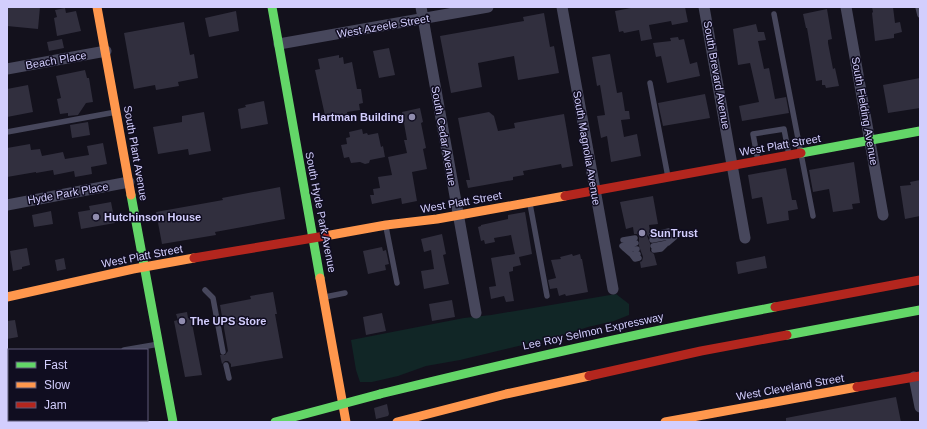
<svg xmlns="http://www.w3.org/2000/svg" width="927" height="429" font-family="Helvetica,sans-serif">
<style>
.green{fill:#112626}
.building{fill:#312f3e}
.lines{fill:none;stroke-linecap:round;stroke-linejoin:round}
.lane{stroke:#47475c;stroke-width:5.5}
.street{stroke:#47475c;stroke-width:11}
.fast{stroke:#63d668;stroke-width:9}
.slow{stroke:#ff974d;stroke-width:9}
.jam{stroke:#b3261e;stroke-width:9}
.fast-bridge{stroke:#63d668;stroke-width:9}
.poi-dot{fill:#908cae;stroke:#100d20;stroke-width:1.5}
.labels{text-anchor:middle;stroke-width:3;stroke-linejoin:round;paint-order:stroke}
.street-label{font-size:11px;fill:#d3cefd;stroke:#100d20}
.poi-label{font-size:11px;font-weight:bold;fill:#d3cefd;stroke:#100d20;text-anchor:start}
</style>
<rect width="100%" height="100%" fill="#13111c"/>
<path class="green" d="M616,294L629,304V315L614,321L588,327L560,336L460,360L426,366L398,376L372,382H360L356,370L351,340L464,318L491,315Z"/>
<path class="building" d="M7,7H40L38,29L7,26Z
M636,7H685L688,22L672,25L671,21L649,25L652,39L641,41L639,30L624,33L623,31L619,32L615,11Z
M872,7H893L895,23L900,22L902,32L894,34V38L875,41L872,13L873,12Z
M65,8L66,13L76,11L81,31L57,36L54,18L57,17L55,10Z
M827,9L832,39L828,40V43L833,69L835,68L839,86L826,88L825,85H822V80L816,81L807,28H806L803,14Z
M236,11L239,31L209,37L205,18Z
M544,13L550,47L554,46L559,73L518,80L514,56L478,63L482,87L451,93L440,36L524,21L523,17Z
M184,22L190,55L194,54L198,78L178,82L179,86L156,90L155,85L134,89L124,33Z
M756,24L758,32H764L766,40L758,41L764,69L769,68L775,99L786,97L789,113L742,121L739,106L759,102L750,63L738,65L733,29Z
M678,37L679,40L684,39L690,64L697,62L700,76L667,83L661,56L656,57L653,43L671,41L670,38Z
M62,39L64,48L49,51L47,42Z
M389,48L395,75L379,78L373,51Z
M610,54L617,93L622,92L625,111H629L630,119L621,120L624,137L637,134L641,156L611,162L607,136L601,138L597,116L605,115L600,85L597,86L592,57Z
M339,55V58L343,57L344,64L352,62L357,89H361L363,103L359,104L360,110L347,112L348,116L326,120L315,70L320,69L318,59Z
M85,70L87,78H89L93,102L86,103L78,115L68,116V113L60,114L57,99L61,98L56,76Z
M920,78V108L888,113L883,85Z
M28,85L33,112L7,117V89Z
M705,94L710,118L663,126L658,103Z
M264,101L268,124L241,129L238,109L246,107L245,105Z
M420,108L423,122L421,123L426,148L423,149L427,169L412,172L417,201L402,204L401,198L372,204L370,195H374L373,189L380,188L378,177L392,175L388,157L407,153L404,140H407L402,112Z
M204,112L211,151L189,155L188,149L158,154L153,127L182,122V116Z
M489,112L494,116L498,131L515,128L514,123L564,114L573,166L562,168L561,164L523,171L524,175L513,177V180L468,188L466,180H470L458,118Z
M88,122L90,135L72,138L70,125Z
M362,129L363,134L367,133L368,135L378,133L381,147L383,146L385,157L370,160L369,163L365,164L360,162L351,163L349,157L344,158L341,145L347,144L346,138L350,137L349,132Z
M103,143L107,164L91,167L92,174L75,177L74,171L54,175L53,170L36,173V172L7,177V148L30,144L31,150L40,149L42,156L63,152L65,159L89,155L87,146Z
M854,162L860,203L852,204L853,209L833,212L829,189L813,192L809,170Z
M786,168L792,200H796L798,209L788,211L789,220L767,224L762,197L752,199L748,175Z
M920,180V216L905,219L900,186L911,185L910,182Z
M280,187L285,219L215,232L216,235L162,244L156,212L223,200L222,198Z
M653,196L658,224L649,225L650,231L647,236L650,243V251L654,254L657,265L641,268L640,262L642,261L643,257L639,246V237L637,234H634L633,227L626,229L620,202Z
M111,202L115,223L81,229L78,212L90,210L89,206Z
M51,211L53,224L34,227L32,215Z
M525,212L532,254L519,257L521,265L513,267V271L509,272L514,301L506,302L504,296L491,299L489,287L496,286L491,258L515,254L511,235L494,238L495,242L485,244L484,240L481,241L478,227L481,226V225L508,219V215Z
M442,234L446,254L443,255L449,284L424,289L421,271L434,269L431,250L424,252L421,239Z
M382,247L383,251L386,250L389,264L385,265L386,270L368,274L363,251Z
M27,248L30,265L22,267V269L13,271L10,251Z
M572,254L573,256L580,254L581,259H582L588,292L566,296L565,294L559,296L557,288L550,289L548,280L556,278L551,260L561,259L560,257Z
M765,256L767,268L738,274L736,262Z
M64,258L66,269L57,271L55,260Z
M273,292L277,314H275L283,358L231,367V364L228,361H225L222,364L220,355H225L228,351L220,305L251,299L250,296Z
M452,300L455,317L432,321L429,304Z
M187,312L188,318H191L202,375L185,377L174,321L178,320L176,314Z
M382,313L386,331L366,335L363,317Z
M15,320L18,337L7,339V321Z
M896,397L901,422H786V418Z
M387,404L389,414L388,416L376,419L374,408Z"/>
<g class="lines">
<path class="lane" d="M918,7L920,15
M774,14L813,216
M650,83L668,177
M7,132L116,112
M758,161L753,134L784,129L789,155
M530,204L547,296
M386,227L397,283
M651,235L669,231
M623,240L635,238
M652,240L673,236
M622,246L625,249H637
M622,246L636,243
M653,246L668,243L675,237
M625,249L632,255L638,254
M654,250L661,249L667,243
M632,255L635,259L639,258
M205,290L213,298L223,352
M325,297L345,293
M124,350L159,344
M226,365L229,378
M7,371H9
M114,422L115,420"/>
<path class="street" d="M421,7L476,313
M562,7L613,289
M704,7L745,238
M846,7L883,215
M279,44L488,7
M7,69L106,51
M7,205L129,182
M914,377L920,407"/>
<path class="fast" d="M272,7L320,278
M801,153L920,131
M131,195L173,422
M787,335L920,310
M380,394C511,362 642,332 775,307"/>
<path class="slow" d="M97,7L131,195
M325,236L386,225L437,219L565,196
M320,278L346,422
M7,297L133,269L194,258
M397,422L506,394L589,376
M665,422L857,387"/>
<path class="jam" d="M565,196L801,153
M194,258L325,236
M775,307L920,280
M589,376L701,351L787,335
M857,387L920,376"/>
<path class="fast-bridge" d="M275,422L380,394"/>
</g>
<g class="poi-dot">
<circle cx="412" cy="117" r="4"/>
<circle cx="96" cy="217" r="4"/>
<circle cx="642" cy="233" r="4"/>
<circle cx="182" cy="321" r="4"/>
</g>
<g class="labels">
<g class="street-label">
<text transform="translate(383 26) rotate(-10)" y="4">West Azeele Street</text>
<text transform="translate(56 60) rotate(-10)" y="4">Beach Place</text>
<text transform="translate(717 75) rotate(80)" y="4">South Brevard Avenue</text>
<text transform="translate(865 111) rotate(80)" y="4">South Fielding Avenue</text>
<text transform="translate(444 136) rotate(80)" y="4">South Cedar Avenue</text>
<text transform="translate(780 145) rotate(-10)" y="4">West Platt Street</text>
<text transform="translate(587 148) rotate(80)" y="4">South Magnolia Avenue</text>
<text transform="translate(136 153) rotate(80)" y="4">South Plant Avenue</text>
<text transform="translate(68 193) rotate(-10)" y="4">Hyde Park Place</text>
<text transform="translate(461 202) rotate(-10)" y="4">West Platt Street</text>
<text transform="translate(321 212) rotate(79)" y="4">South Hyde Park Avenue</text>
<text transform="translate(142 256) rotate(-11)" y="4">West Platt Street</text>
<text transform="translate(593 331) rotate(-12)" y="4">Lee Roy Selmon Expressway</text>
<text transform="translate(790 387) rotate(-10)" y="4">West Cleveland Street</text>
</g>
<g class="poi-label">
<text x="404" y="121" text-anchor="end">Hartman Building</text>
<text x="104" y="221">Hutchinson House</text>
<text x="650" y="237">SunTrust</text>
<text x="190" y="325">The UPS Store</text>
</g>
</g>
<rect width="927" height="429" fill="none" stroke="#d3cefd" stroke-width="16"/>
<rect x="8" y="349" width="140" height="72" fill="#100d20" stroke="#5e5a78"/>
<rect x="16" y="362" width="20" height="6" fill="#63d668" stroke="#5e5a78"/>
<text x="44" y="369" font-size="12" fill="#d3cefd">Fast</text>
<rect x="16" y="382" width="20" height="6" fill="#ff974d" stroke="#5e5a78"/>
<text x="44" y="389" font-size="12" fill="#d3cefd">Slow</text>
<rect x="16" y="402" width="20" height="6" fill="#b3261e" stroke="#5e5a78"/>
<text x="44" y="409" font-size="12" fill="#d3cefd">Jam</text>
</svg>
